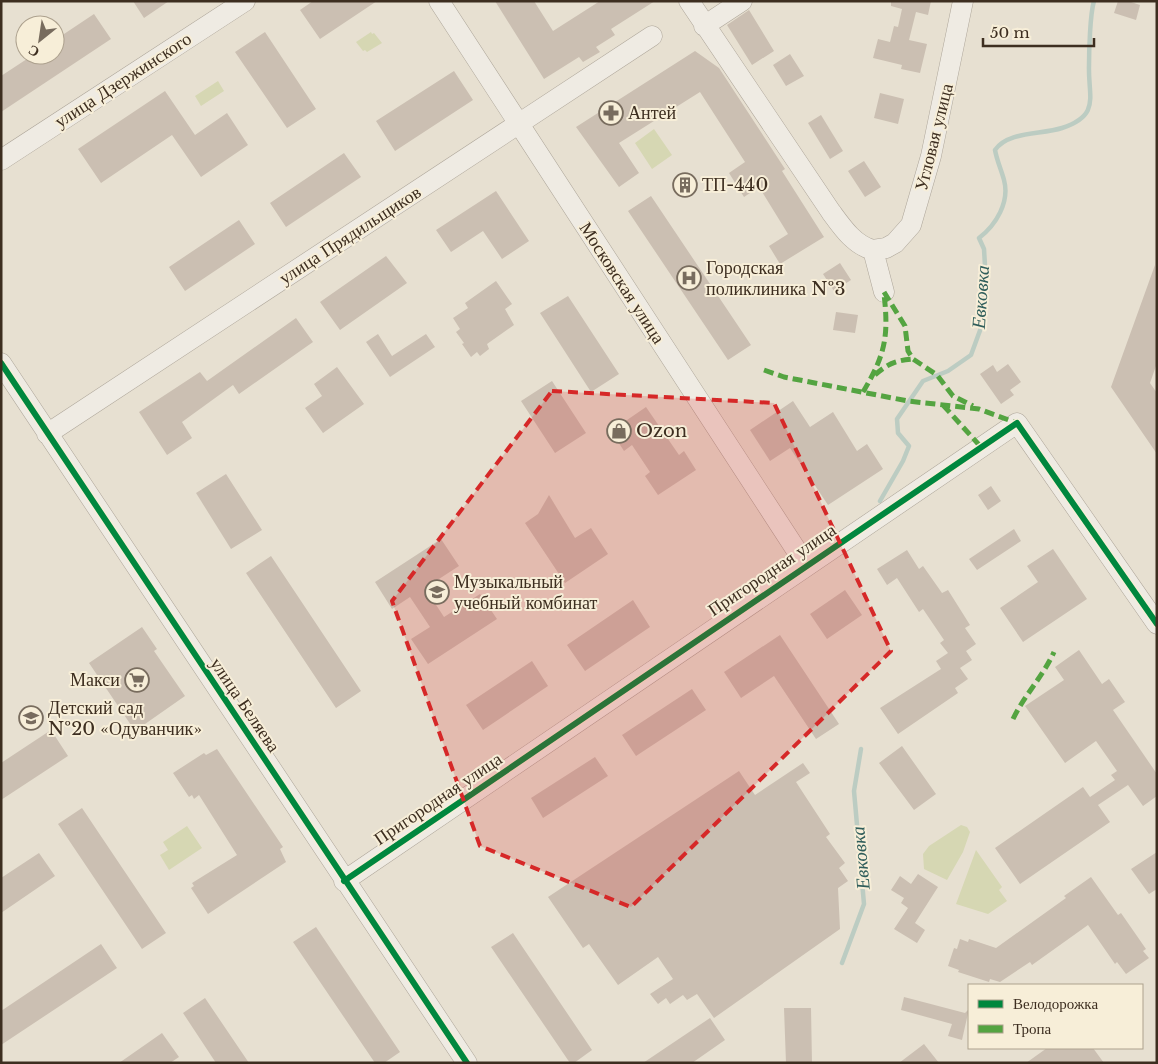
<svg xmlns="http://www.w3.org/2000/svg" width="1158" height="1064" font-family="'Libre Baskerville',serif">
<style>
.green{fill:#d6d7b3}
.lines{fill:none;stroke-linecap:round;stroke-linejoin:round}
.stream{stroke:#bcccc2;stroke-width:4.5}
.building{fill:#cbbfb2}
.minor-casing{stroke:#ada599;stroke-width:21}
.minor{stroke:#efebe3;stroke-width:20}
.quiet{stroke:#54a441;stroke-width:5;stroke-dasharray:10 5;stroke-linecap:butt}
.cycleway-casing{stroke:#f7eed8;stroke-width:9}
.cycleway{stroke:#00873e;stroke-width:6}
.marked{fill:#d62828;fill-opacity:0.2;stroke:#d62828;stroke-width:4;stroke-dasharray:10 6;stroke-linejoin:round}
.labels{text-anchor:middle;stroke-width:4;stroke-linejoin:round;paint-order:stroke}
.street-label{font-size:18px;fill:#3d2e20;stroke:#f7eed8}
.poi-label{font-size:18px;fill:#3d2e20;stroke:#f7eed8;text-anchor:start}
.water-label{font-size:19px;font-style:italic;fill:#2f5d5a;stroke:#f7eed8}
</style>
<rect width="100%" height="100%" fill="#e7e0d1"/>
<path class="green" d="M371,32L372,34L374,33L382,43L367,52L365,50L363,51L356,42Z
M218,81L224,91L201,106L195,96Z
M654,129L672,155L652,169L635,143Z
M961,825L967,827L970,832L963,852L947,880L924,869L923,854L929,846Z
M187,826L202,848L169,870L160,855L168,850L163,842Z
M976,850L1002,887L999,890L1007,901L988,914L956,904Z"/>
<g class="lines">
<path class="stream" d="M880,501L903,461L909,446L898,433L897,419L923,381L948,371L971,355L982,325V278L985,266L984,249L979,238C996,225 1010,202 1004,180C1001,169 997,161 995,150C1008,131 1041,135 1062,128C1101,115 1088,97 1089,66C1089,52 1090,14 1094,1
M842,963L864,904L854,791L861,749"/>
</g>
<path class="building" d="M133,1H169L144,18Z
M313,1H377L320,39L300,10Z
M495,1H534L553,31L600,1H655L611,29L615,35L596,47L600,52L583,62L579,57L544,79Z
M891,1H931L928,15L916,12L909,40L927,44L920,73L901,69L902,65L873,58L878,39L890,42L894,26L898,27L902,9L891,6Z
M1118,1H1128L1140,5L1136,20L1114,13Z
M749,10L774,51L752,65L727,25Z
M94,14L111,39L1,112V76L33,55H55V40Z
M265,32L316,109L287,128L235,52Z
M695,51L719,68L785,169L782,171L824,237L780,264L769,246L788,234L759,187L744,197L729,173L745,162L700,92L619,143L639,173L619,187L576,127Z
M790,54L804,76L786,86L773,65Z
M454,71L473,100L395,151L376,121Z
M165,91L195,135L227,113L248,145L201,177L172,135L101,183L78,149Z
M880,93L904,99L898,124L874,118Z
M821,115L843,151L830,159L808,123Z
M344,153L361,177L286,227L270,203Z
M864,161L881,187L865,197L848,171Z
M685,173L697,190L685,197L674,180Z
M496,191L529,241L502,259L483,231L451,252L436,230Z
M651,196L751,345L728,360L628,211Z
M239,220L255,244L185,291L169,267Z
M386,256L407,283L340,330L320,302Z
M840,263L851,280L834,291L823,274Z
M1155,265L1157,363L1150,383L1157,393V454L1111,387Z
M496,281L512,304L505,309L514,325L487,344L489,349L480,356L477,352L471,357L462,344L464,343L456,332L460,329L453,318L468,308L465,303Z
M568,296L619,374L591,392L540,313Z
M836,312L858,315L855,333L833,330Z
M296,318L313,342L239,394L233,385L182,422L192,438L167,455L139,412L200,372L207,381Z
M378,334L392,356L426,334L435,347L390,377L366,342Z
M1008,364L1021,382L1010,390L1014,395L1001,404L980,374L993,365L997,372Z
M337,367L364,404L323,433L305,408L322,396L314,384Z
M552,381L586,433L555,453L521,401Z
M793,401L810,427L833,412L857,451L867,444L883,469L828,505L790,448L770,461L750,430Z
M646,407L679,455L684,451L696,470L658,495L645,476L650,472L632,445L624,451L611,431Z
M226,474L262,530L231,549L196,493Z
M991,486L1001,501L988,510L978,495Z
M549,495L575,538L591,528L608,554L565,583L525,523L538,514Z
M1014,529L1021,541L977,570L969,559Z
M441,539L459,566L425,588L444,617L480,594L497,619L428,664L411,639L430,627L410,597L392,609L375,582Z
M1053,549L1087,599L1023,642L1000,608L1038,582L1027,566Z
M907,550L919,569L923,566L942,593L948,590L970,625L965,628L976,644L966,651L972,660L960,668L968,679L955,688L958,693L898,734L880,708L941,669L936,661L948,653L940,643L944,640L923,609L919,612L897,578L887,585L877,569Z
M271,556L361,691L336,708L246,573Z
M845,590L862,615L827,639L810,614Z
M633,600L650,627L585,671L567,645Z
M142,627L157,649L154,651L185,696L135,731L89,663Z
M780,635L839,724L816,739L774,676L741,698L724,672Z
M1079,650L1102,684L1109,679L1125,702L1113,710L1157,774V796L1143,806L1128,785L1098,805L1110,822L1020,884L995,848L1083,787L1090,797L1115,780L1111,775L1117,771L1096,741L1065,763L1025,706L1064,680L1055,667Z
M532,661L548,686L483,730L466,705Z
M692,689L706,710L636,756L622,735Z
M51,730L68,756L1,800V763Z
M902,746L936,794L914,810L879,763Z
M217,749L283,847L280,849L286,862L208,914L191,888L194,886L192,883L237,855L199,795L194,799L192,795L189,797L173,773L204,753L206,755Z
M595,757L608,776L543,818L531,798Z
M803,763L810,773L796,782L830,834L826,837L845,863L839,868L848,881L838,888L840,929L714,1018L697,994L687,1000L683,995L670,1004L666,998L658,1004L650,994L673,979L658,957L618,985L589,944L583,948L548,897L739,771L755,795Z
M82,808L166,933L142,949L58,824Z
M1157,852V889L1149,894L1131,869Z
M39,853L55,876L1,913V878Z
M918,874L938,887L915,923L925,930L917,943L894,929L908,908L901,903L904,898L891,890L900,876L911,884Z
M1091,877L1118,915L1121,913L1146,949L1143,951L1149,958L1126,974L1117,962L1115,964L1088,925L1032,965L1030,962L1000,982L990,979L989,982L958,972L959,970L948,966L954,948L957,949L960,939L968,942L969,939L996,948L1066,898L1064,896Z
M316,927L400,1052L384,1063H375L293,942Z
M513,933L592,1050L574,1063H570L491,947Z
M101,944L117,968L1,1045V1011Z
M904,997L965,1013L969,1009L962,1040L948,1036L952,1024L901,1010Z
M205,998L249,1063H216L183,1013Z
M784,1008H811L812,1063H786Z
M710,1018L725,1040L692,1063H643Z
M162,1033L179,1057L170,1063H119Z
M924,1044L939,1063H899Z
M1047,1048H1093L1104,1063H1026Z"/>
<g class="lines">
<g class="minor-casing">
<path id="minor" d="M439,1L806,565
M689,1L831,212C842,227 854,245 873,250L884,292
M704,26L742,1
M1,160L245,1
M873,250L886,248L895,243L911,225L931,156L963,1
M1,363L467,1063
M47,434L652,36
M344,881L1017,423L1157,624"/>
</g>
<use href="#minor" class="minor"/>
<path class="quiet" d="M884,292L905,326L908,351L913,359L937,375L953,396L973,406
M764,370L784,377L908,401L979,409L1017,423
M875,375C887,364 897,360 913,359
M863,392C885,355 889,337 884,294
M943,405L981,447
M1013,719C1025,694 1042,678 1054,652"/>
<g class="cycleway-casing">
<path id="cycleway" d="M1,363L467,1063
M344,881L1017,423L1157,624"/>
</g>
<use href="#cycleway" class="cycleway"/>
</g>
<path class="marked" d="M552,391L774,403L891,651L631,907L480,846L392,601Z"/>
<defs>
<g id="pharmacy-ring" transform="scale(1.25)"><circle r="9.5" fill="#f7eed8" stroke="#786c5e" stroke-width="1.5"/><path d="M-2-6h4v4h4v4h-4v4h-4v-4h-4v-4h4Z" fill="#786c5e"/></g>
<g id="building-ring" transform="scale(1.25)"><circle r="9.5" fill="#f7eed8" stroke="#786c5e" stroke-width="1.5"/><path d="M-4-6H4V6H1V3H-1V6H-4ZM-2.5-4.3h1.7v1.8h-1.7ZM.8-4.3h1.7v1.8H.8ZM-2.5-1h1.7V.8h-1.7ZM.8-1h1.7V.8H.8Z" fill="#786c5e"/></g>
<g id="hospital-ring" transform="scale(1.25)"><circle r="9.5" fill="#f7eed8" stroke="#786c5e" stroke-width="1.5"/><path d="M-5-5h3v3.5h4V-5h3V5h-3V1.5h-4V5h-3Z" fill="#786c5e"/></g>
<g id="shop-ring" transform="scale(1.25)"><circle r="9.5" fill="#f7eed8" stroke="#786c5e" stroke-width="1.5"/><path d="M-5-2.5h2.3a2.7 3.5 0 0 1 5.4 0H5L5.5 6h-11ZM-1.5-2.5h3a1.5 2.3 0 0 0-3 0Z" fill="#786c5e"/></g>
<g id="school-ring" transform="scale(1.25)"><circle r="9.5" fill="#f7eed8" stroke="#786c5e" stroke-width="1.5"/><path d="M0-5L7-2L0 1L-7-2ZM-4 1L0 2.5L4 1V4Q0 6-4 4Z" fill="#786c5e"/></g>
<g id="supermarket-ring" transform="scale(1.25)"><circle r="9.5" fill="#f7eed8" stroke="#786c5e" stroke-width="1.5"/><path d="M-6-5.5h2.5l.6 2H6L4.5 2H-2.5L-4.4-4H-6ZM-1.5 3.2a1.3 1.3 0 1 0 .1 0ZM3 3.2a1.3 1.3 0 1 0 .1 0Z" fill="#786c5e"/></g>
</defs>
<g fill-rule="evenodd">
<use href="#pharmacy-ring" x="611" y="113"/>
<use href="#building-ring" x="685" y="185"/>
<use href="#hospital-ring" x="689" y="278"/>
<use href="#shop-ring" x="619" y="431"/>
<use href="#school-ring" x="437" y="592"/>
<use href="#supermarket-ring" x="137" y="680"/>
<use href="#school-ring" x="31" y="718"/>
</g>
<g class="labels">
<g class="street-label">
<text transform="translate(123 80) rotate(-33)" y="6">улица Дзержинского</text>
<text transform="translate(934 137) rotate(-76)" y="6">Угловая улица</text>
<text transform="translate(350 235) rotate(-33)" y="6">улица Прядильщиков</text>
<text transform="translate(622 283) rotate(57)" y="6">Московская улица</text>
<text transform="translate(772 570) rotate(-34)" y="6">Пригородная улица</text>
<text transform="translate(245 705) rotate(56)" y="6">улица Беляева</text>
<text transform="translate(438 799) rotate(-34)" y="6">Пригородная улица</text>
</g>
<g class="poi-label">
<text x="628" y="119">Антей</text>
<text x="702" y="191">ТП-440</text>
<text x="706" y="274">Городская<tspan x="706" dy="21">поликлиника №3</tspan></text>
<text x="636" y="437">Ozon</text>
<text x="454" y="588">Музыкальный<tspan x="454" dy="21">учебный комбинат</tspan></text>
<text x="120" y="686" text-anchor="end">Макси</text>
<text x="48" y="714">Детский сад<tspan x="48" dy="21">№20 «Одуванчик»</tspan></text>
</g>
<g class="water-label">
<text transform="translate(980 297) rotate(-86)" y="7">Евковка</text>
<text transform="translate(860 858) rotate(-95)" y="7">Евковка</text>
</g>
</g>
<rect width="1158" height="1064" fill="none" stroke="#3d2e20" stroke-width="5"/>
<rect x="968" y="984" width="175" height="65" fill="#f7eed8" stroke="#ada18e"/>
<rect x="978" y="1000" width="25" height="8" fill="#00873e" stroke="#ada18e"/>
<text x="1013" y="1009" font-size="15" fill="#3d2e20">Велодорожка</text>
<rect x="978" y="1025" width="25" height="8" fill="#54a441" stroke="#ada18e"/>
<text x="1013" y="1034" font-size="15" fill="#3d2e20">Тропа</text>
<g transform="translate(40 40) rotate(210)"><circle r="24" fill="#f7eed8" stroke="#ada18e"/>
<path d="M0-4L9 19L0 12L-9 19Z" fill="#786c5e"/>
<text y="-8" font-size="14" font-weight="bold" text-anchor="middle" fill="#3d2e20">С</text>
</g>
<path d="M983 38v8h111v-8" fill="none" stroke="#3d2e20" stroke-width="2.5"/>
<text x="990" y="38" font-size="15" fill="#3d2e20" stroke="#f7eed8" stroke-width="4" paint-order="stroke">50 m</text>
</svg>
